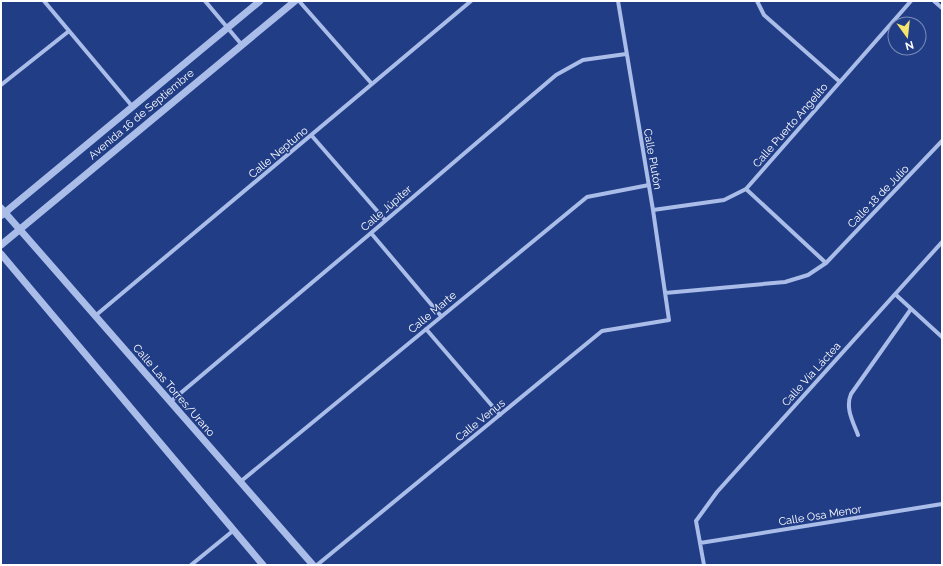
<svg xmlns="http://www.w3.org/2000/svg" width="943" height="566" font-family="Raleway,sans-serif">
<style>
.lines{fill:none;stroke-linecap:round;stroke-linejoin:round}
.minor{stroke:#aabde9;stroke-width:4}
.tertiary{stroke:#aabde9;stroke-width:7}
.labels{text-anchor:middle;stroke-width:3;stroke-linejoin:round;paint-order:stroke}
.street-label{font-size:11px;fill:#fff;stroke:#213d86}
</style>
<rect width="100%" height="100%" fill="#213d86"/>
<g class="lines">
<path class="minor" d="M44,1L132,106
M205,1L242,45
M299,1L372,84
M757,1L764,15L840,82
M934,1L942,8
M1,85L69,31
M312,136L385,220
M746,189L826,263
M653,210L724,200L746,189L911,1
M371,233L441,316
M665,293L785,282L808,275L826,263L942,141
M895,294L942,337
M95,316L471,1
M426,329L500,415
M170,402L371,233L556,75L583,60L626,54
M858,435C853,422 845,408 851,394L911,309
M240,482L587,197L649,185
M700,543L942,504
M191,565L234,530
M317,565L602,331L669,320L653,210L618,1
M704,565L696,521L717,492L942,242"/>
<path class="tertiary" d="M1,208L313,565
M2,215L260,1
M1,245L295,1
M1,254L263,565"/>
</g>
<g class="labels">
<g class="street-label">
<text transform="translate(141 114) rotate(-40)" y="4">Avenida 16 de Septiembre</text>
<text transform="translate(790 125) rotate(-49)" y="4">Calle Puerto Angelito</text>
<text transform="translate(278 152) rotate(-40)" y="4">Calle Neptuno</text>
<text transform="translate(653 159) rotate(80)" y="4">Calle Plutón</text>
<text transform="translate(878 196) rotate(-46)" y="4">Calle 18 de Julio</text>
<text transform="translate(386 208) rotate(-41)" y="4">Calle Júpiter</text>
<text transform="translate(432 312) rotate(-40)" y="4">Calle Marte</text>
<text transform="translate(811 374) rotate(-48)" y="4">Calle Vía Láctea</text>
<text transform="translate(174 390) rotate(49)" y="4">Calle Las Torres/Urano</text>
<text transform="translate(480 420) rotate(-39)" y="4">Calle Venus</text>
<text transform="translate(820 515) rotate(-9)" y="4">Calle Osa Menor</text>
</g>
</g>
<rect width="943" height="566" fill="none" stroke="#ffffff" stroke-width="4"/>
<g transform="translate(907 36) rotate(165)"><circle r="19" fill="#213d86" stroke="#7a8bb6"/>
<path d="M0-3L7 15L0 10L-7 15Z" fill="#f6e46c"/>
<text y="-6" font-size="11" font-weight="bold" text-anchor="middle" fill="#ffffff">N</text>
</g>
</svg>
